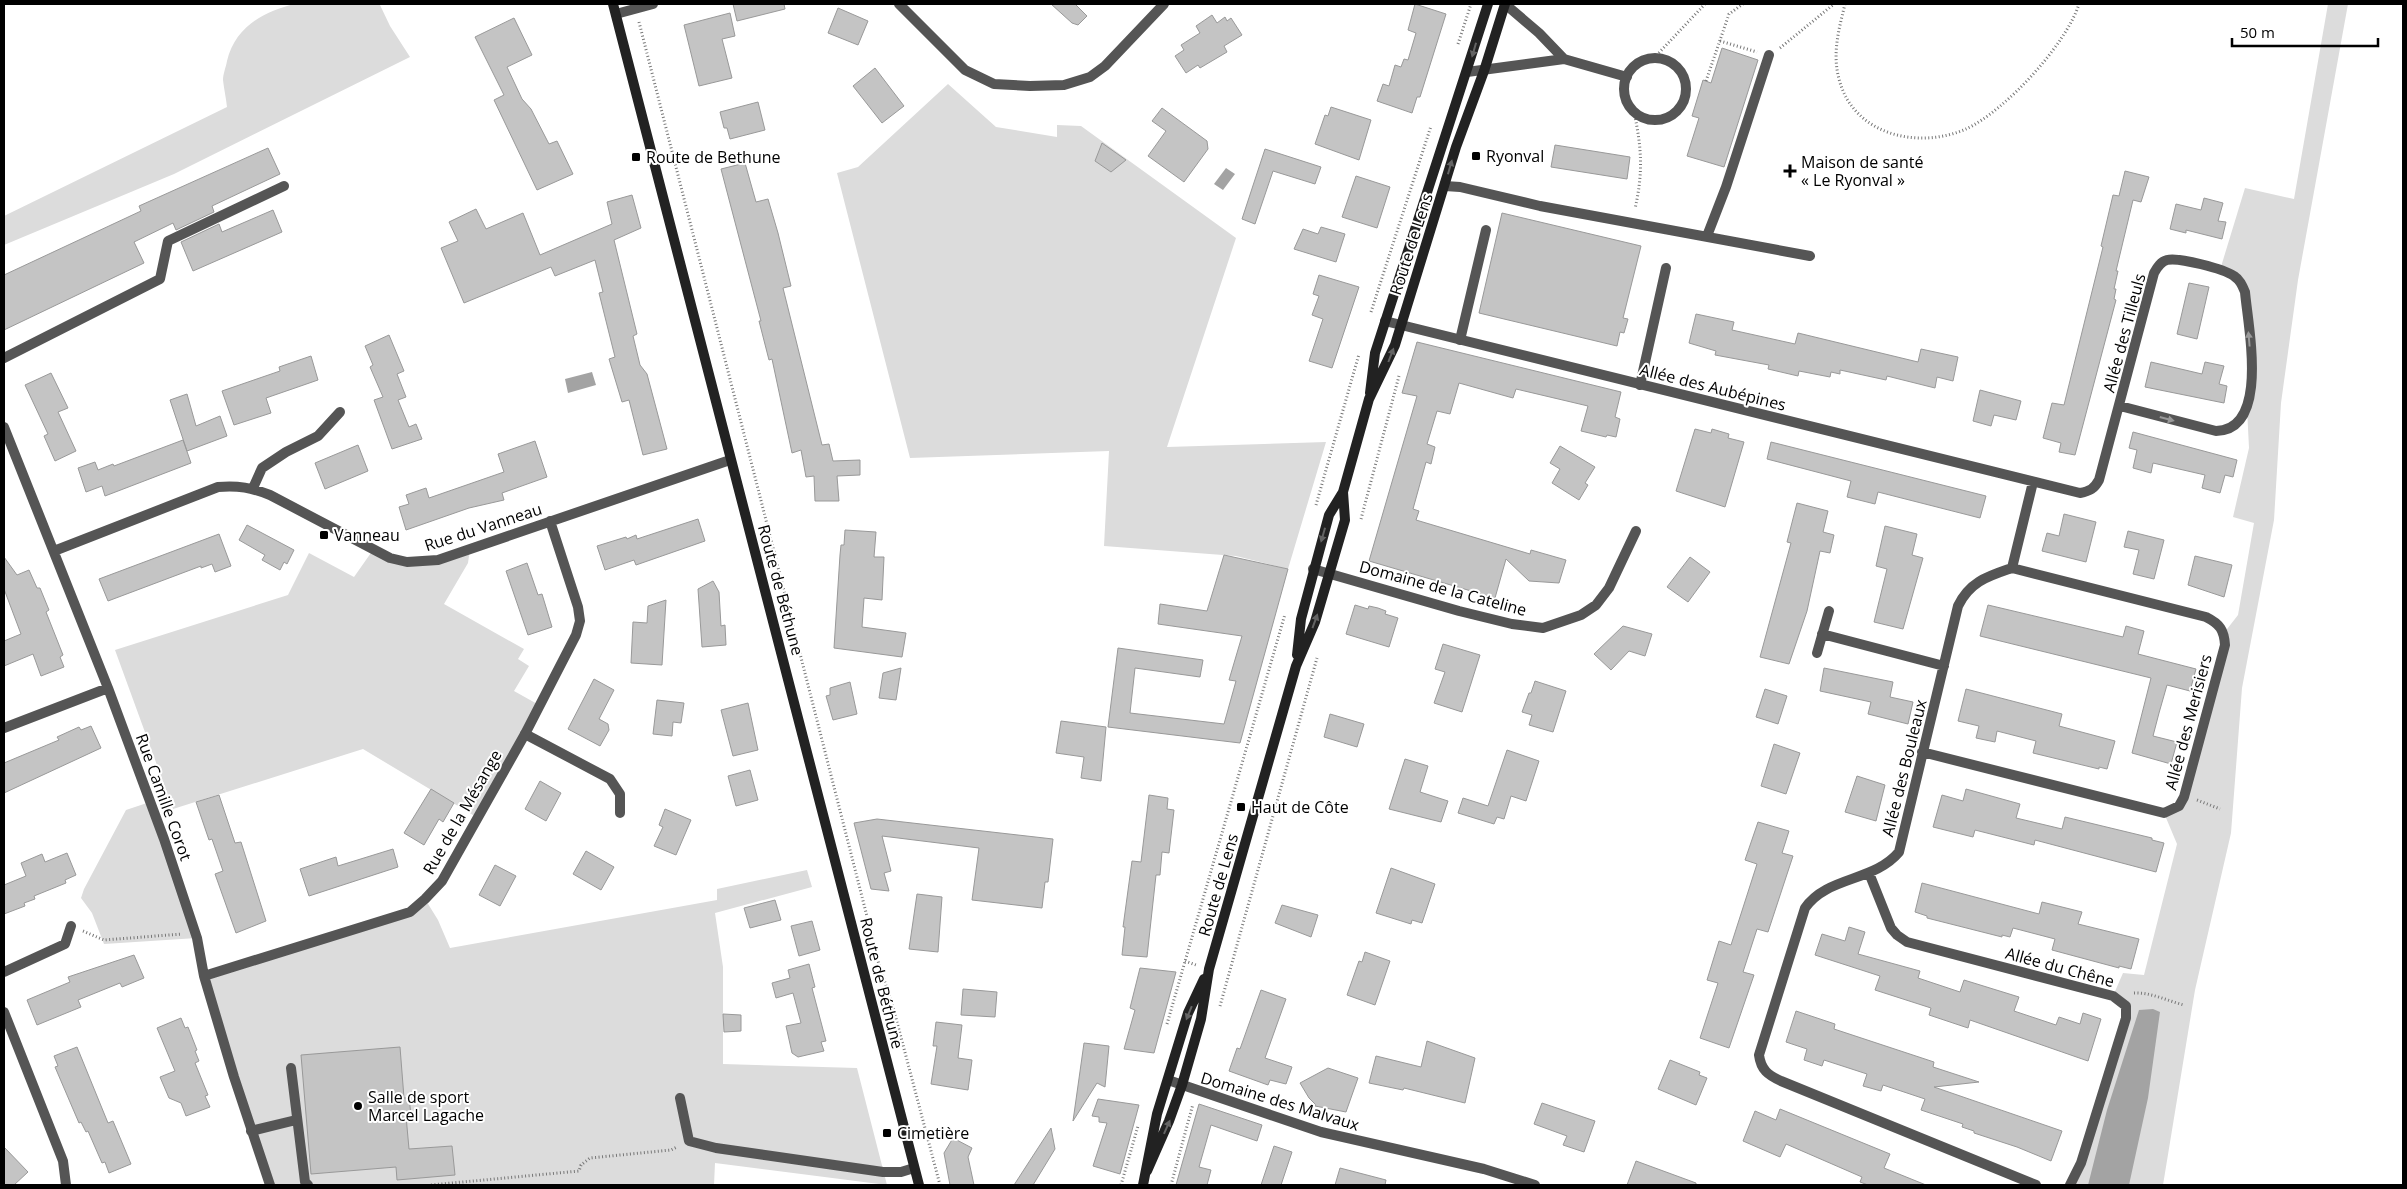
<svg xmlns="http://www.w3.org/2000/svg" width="2407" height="1189" font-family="'Open Sans',sans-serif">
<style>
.green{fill:#dcdcdc}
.water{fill:#a3a3a3}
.building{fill:#c4c4c4;stroke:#999}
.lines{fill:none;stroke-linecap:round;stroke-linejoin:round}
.path{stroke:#777;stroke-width:3;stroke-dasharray:1 2.5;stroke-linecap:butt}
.lane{stroke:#555;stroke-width:10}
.street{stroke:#555;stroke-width:10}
.secondary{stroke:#222;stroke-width:10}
.oneway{fill:#646464}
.oneway2{fill:#999}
.poi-dot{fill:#000;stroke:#fff;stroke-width:2}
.labels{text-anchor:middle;stroke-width:4;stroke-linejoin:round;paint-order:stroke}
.poi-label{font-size:16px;fill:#000;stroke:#fff;text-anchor:start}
.street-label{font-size:16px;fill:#000;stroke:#fff}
</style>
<rect width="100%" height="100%" fill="#fff"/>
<path class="green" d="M295,4L380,5L390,26L410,57L174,174L4,245V216L227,107C226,98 224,89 223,80C223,74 226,67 227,61C235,27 264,11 295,4Z
M2328,4H2348L2298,280L2281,403L2274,520L2242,688L2231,833L2195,990L2163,1185H2070L2126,1006L2113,996L2123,973L2144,975L2177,844L2164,813L2179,806L2224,633L2238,615L2254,523L2233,517L2249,448L2247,408L2252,374L2245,292L2220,270L2245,188L2294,199Z
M948,84L996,127L1057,137V125L1081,126L1236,238L1167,447L1326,442L1288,569L1236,556L1104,546L1109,451L910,458L837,173L858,167Z
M470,549L468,563L444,604L524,649L518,659L529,666L514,691L539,705L478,818L363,749L173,809L115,650L288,595L309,553L354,577L373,550L407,562Z
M150,802L197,938L104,944L92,913L81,898L84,889L126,810Z
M807,870L812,887L715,913L723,967V1064L857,1068L887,1185L715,1163L714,1185H270L204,976L410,912L425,899L438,920L450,948L717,900V889Z"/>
<path class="water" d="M1226,168L1235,174L1223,190L1214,184Z
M592,372L596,385L568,393L565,379Z
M2153,1009L2160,1012L2148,1098L2129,1185H2088L2107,1110L2139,1010Z"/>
<path class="building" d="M733,4H784L785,9L737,21Z
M1051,4H1075L1087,16L1078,25L1072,23Z
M1415,4L1446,14L1420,97H1417L1412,113L1377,101L1383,84L1389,86L1395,65L1401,67L1404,59L1408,60L1416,33L1408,30Z
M838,8L868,21L858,45L828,33Z
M730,13L735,36L722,39L732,78L699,86L684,25Z
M1212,15L1217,23L1225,17L1227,21L1231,18L1242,35L1224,46L1227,52L1200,68L1198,65L1186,73L1175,56L1184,50L1181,45L1200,33L1196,26Z
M514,18L532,55L507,67L522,99L531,109L549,144L557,141L573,174L537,190L494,100L504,95L475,37Z
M1722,48L1758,60L1724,167L1687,156L1699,118L1692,116L1703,80L1711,83Z
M875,68L904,106L882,123L853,86Z
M758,102L765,130L730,139L727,128H724L720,112Z
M1331,107L1371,120L1359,160L1315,144L1325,115L1328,116Z
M1162,108L1207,141L1208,149L1184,182L1148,156L1166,131L1152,121Z
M1102,143L1126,160L1111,172L1095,161Z
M1555,145L1630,157L1627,179L1551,167Z
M268,148L280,174L212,206L214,212L176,230L173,223L134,242L144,263L4,330V275L141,211L139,206Z
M1265,149L1321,167L1315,184L1273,171L1255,224L1242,219Z
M745,163L756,202L768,199L778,233L791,286L783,288L822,445L829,444L833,461L860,460V475L837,476L839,501H815L814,476L806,477L801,450L792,453L772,359L769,360L759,321H761L721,169Z
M2125,171L2149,177L2141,202L2133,200L2116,271H2118L2114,289H2116L2114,299L2116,300L2075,455L2059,452L2061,443L2043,438L2052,403L2064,405L2103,247L2101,246L2113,195L2119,196Z
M1356,176L1390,187L1377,228L1342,217Z
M632,195L641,228L614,240L637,334L633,336L640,365L647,374L667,449L643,455L629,400L622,402L609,359L615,357L599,293L603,292L595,260L555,276L551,267L464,303L441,248L458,241L449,222L476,209L486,229L523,213L540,255L612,224L607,202Z
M2204,198L2223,203L2218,221L2226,222L2222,239L2186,230V233L2170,229L2176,204L2201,210Z
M273,210L282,232L193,271L181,242L219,224L222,232Z
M1502,213L1641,246L1623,318L1628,319L1624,333L1620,332L1617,346L1479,313Z
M1321,227L1345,234L1336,262L1294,249L1303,229L1318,234Z
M1319,275L1359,287L1332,368L1309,361L1323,319L1312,315L1319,296L1313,294Z
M2189,283L2209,287L2197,339L2177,334Z
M1696,314L1734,322L1732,330L1795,344L1798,333L1918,362L1921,349L1958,357L1953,381L1937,377L1935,388L1887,376L1886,380L1840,370V374L1831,372L1830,377L1799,371L1798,376L1768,369L1769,365L1715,355L1716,351L1689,343Z
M389,335L404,371L397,374L406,397L398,400L409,427L416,424L422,439L392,449L374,400L383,397L370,367L373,365L365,346Z
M1417,342L1621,392L1615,417L1620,419L1616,437L1607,435L1606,437L1581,431L1588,406L1516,389L1513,398L1459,383L1450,414L1437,411L1427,444L1435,447L1431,464L1426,462L1413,509L1419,511L1416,520L1530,554L1531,550L1566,560L1559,583L1529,581L1506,559L1495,598L1369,561L1417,396L1402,393Z
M311,356L318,380L266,398L271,413L234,425L222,391L280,371L279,367Z
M2151,362L2202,374L2205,362L2224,366L2219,384L2227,386L2224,403L2145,387Z
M51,373L68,408L58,412L76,451L55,461L44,436L48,434L25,385Z
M1980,390L2021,401L2016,420L1994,415L1991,426L1973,421Z
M187,394L196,426L220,416L227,436L187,451L170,400Z
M1695,429L1711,433L1712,429L1729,434L1728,438L1744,442L1725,507L1676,491Z
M2133,432L2237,460L2233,477L2225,475L2220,493L2202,488L2205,475L2153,463L2151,473L2133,468L2137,450L2129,448Z
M183,440L191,463L105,496L102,486L86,492L78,468L95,462L98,470L113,464L114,466Z
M535,441L547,477L502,493L504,500L469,508L406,530L399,507L409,504L406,495L426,488L429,498L504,472L498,454Z
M1771,442L1986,496L1980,518L1878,492L1875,504L1847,497L1851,481L1767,459Z
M358,445L368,471L325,489L315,463Z
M1560,446L1595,467L1585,483L1588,485L1579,500L1552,483L1560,469L1550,463Z
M1797,503L1828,511L1823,532L1834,535L1830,553L1820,551L1807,611L1789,664L1760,657L1791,543L1787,542Z
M2064,514L2096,522L2086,562L2042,551L2047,533L2059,536Z
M698,519L705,541L636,565L634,560L605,570L597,546L626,537L627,539L636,535L637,539Z
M247,525L294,550L287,564L284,562L280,570L262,560L265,555L239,540Z
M1885,526L1917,534L1912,555L1923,558L1903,629L1874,622L1887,569L1876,566Z
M845,530L876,532L874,557H884L882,600L864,598L862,627L906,633L902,657L834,648L840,555L841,545H844Z
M2128,531L2164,540L2154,579L2133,574L2139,550L2124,547Z
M219,534L231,566L215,572L212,564L201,568V566L108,601L99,579Z
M1224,555L1288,569L1240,743L1108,727L1118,648L1203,660L1200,677L1135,668L1130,713L1224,724L1236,681L1229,680L1242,636L1158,624L1160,604L1207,611Z
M2195,556L2232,565L2224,597L2188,585Z
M4,557L17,575L29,570L37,588H40L49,610L46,612L63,655L60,657L64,667L41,676L33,654L4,666V641L21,634L4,589Z
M1690,557L1710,572L1688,602L1667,587Z
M527,563L538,595L542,594L552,627L528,635L506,571Z
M713,581L719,592L721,626L725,625L726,645L702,647L698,589Z
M666,600L662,665L631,663L633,622L647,623L648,606Z
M1355,605L1368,609L1369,606L1378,608L1386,611L1385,614L1398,618L1389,647L1346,634Z
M1988,605L2123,637L2126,626L2144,631L2138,654L2196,669L2190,691L2167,685L2159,713L2153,736L2177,742L2171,764L2132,753L2151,678L1980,636Z
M1623,626L1652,634L1645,656L1629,651L1611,670L1594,654Z
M1443,644L1480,655L1462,712L1434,703L1445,672L1435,669Z
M901,668L896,700L879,698L883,673Z
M1824,668L1893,682L1890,697L1913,702L1908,724L1868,714L1871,702L1820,691Z
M594,679L614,690L599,719L608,724L609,730L600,746L568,729Z
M1535,681L1566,691L1553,732L1529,725L1532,715L1522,712L1529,693H1531Z
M850,682L857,714L833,720L826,696L830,695V688Z
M1765,689L1787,696L1778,724L1756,717Z
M1966,689L2062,714L2059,726L2115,741L2107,769L2099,767V769L2033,753L2036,741L1997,731L1995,742L1976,738L1979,726L1958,721Z
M657,700L684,703L681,723L673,722L672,736L653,734Z
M748,703L758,750L733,756L721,710Z
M1330,714L1364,724L1357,747L1324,737Z
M1061,721L1106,727L1101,781L1081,778L1084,757L1056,753Z
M91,726L101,748L4,793V763L59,740L57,737L79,727L81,730Z
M1774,744L1800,753L1786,794L1761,786Z
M1507,750L1539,761L1526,801L1511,796L1504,819L1497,817L1494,824L1458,813L1463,798L1488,806Z
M1405,759L1428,766L1420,792L1448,801L1441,822L1389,809Z
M750,770L758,800L736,806L728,776Z
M1857,776L1885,785L1876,821L1845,812Z
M540,781L561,793L546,821L525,809Z
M431,789L454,803L443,822L439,819L424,845L404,833Z
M1966,789L2020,804L2016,818L2062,829L2065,817L2152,838V840L2164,843L2156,872L2035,840L2034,845L1975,830L1973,837L1933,827L1942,795L1963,801Z
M219,795L235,843L241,842L266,921L236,933L215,874L223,871L212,839L209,840L196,802Z
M1149,795L1168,798L1167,809L1174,810L1169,853L1162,852L1160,875H1156L1147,957L1122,955L1125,927H1123L1132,861L1141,862Z
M665,809L691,820L676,855L654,846L663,827L659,825Z
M877,819L1053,839L1048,882H1045L1042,908L972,900L979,848L882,836L891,871L884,873L889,891L871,889L854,823Z
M1758,822L1789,831L1782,853L1793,856L1768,932L1757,929L1743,972L1754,975L1729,1048L1700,1038L1718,983L1707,980L1719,941L1731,945L1757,864L1745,860Z
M393,849L398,867L309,896L300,869L336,857L338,866Z
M586,851L614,867L601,890L573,874Z
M67,853L76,875L65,880L66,883L34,896L35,899L24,903L25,906L4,914V885L26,876L21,863L42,854L45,862Z
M495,865L516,876L500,906L479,895Z
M1391,868L1435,884L1422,923L1412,920L1411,924L1376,913Z
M1922,883L2039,914L2042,902L2082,912L2078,924L2139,939L2131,969L2119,966V968L2052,950L2055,939L2013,928L2010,937L2002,935V937L1927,918V916L1915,912Z
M917,894L942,897L938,952L909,949Z
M775,900L781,920L750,928L744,908Z
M1282,905L1318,915L1311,937L1275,923Z
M812,921L820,950L799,956L791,926Z
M1849,927L1865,932L1858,954L1920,971L1918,978L1960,992L1964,980L2019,997L2014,1011L2056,1025L2059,1017L2080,1024L2083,1013L2101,1019L2088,1061L1970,1020L1968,1028L1929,1015L1931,1008L1875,990L1880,976L1815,955L1822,934L1845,941Z
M1365,952L1390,961L1375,1005L1347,995L1359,961L1362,962Z
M134,955L144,978L122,987L120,983L78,1000L81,1007L37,1025L27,1000L70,982L68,977Z
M809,964L815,987L812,988L826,1041L821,1042L824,1051L798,1057L792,1053L786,1026L801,1023L793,993L776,998L772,983L790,978L788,970Z
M1140,968L1176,972L1154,1053L1124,1049L1135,1010L1130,1008Z
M963,989L997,992L995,1017L961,1015Z
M1261,990L1286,999L1265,1058L1292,1067L1286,1084L1270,1080L1268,1085L1229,1071L1237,1048L1240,1049Z
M1796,1011L1835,1024L1834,1029L1934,1062L1933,1067L1979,1082L1934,1087L2062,1131L2051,1161L2017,1147L1974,1133V1131L1962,1127L1963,1124L1921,1110L1925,1099L1883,1085L1881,1091L1863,1086L1867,1074L1824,1060L1822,1066L1804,1060L1807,1049L1786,1042Z
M723,1014L741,1015V1031L724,1032Z
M181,1018L185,1028L188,1027L197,1050L195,1051L199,1061L195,1063L208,1095L205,1096L210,1107L186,1116L181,1103L169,1098L160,1077L175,1071L157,1028Z
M936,1022L962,1025L958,1058L972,1060L968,1090L931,1084L937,1046H933Z
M1427,1041L1475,1058L1465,1103L1404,1088L1403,1090L1369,1083L1376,1056L1421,1067Z
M1084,1043L1109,1046L1105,1087L1097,1083L1073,1121Z
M77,1047L108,1123L113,1121L131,1164L109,1173L105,1162L102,1163L88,1131L86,1132L81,1122L79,1123L55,1067L58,1066L54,1056Z
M400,1047L404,1098H409L411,1115L406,1116L409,1149L452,1146L455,1175L397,1180L396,1167L311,1174L301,1055Z
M1670,1060L1700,1072L1699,1075L1707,1078L1696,1105L1658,1089Z
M1328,1068L1358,1078L1346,1112L1315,1106V1104L1309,1098L1300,1083Z
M1098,1099L1139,1105L1120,1174L1093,1166L1107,1123L1099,1122V1117L1092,1116Z
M1542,1103L1595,1121L1584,1152L1563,1145L1567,1136L1534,1124Z
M1199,1104L1262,1125L1257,1141L1211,1125L1199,1167L1211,1170L1207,1185H1176Z
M1780,1109L1890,1154L1884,1168L1926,1185H1868L1860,1182L1862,1177L1786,1144L1780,1157L1743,1141L1755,1111L1776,1120Z
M1051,1128L1055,1149L1033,1185H1014Z
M953,1138L972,1148L968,1157L974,1185H950L944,1153Z
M1274,1146L1292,1152L1281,1185H1261Z
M4,1147L28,1172L14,1185H4Z
M1636,1161L1696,1183V1185H1627Z
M1340,1168L1386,1180L1385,1185H1335Z"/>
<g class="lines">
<path class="path" d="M1845,4C1839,29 1832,53 1839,79C1853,135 1918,150 1966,129C2005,111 2066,45 2079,4
M639,22L872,936
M1720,41L1757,52
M1458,44L1471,4
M1780,48L1834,4
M1654,58L1705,4
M1706,81L1729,14L1743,4
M1634,112C1642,149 1643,173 1635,209
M1371,312L1431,126
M1316,505L1359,354
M1361,519L1399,376
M2197,800L2220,809
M83,931L104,940L182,934
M876,955L893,1007L940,1185
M1185,961L1196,965
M2134,993C2150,992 2168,1001 2184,1005
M1220,1006L1317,658
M1167,1024L1285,614
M431,1185L579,1171L581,1165L590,1158L671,1150L677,1147
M1121,1185L1138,1126
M1171,1185L1193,1104"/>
<path class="lane" d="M1505,4L1539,33L1564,59
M1624 89a31 31 0 1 1 62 0a31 31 0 1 1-62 0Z
M1467,72L1564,59L1627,77
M1445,186L1460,187L1540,206L1810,256
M1707,236L1726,187L1769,55
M1460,340L1486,230
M4,358L160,279L168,241L284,186
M1640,385L1666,268
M525,734L610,779L620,794V813
M291,1068L305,1182L308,1185
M680,1098L689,1141L716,1148L883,1172H901L914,1168
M251,1131L296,1120"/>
<path class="street" d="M899,4L965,70L994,84L1030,86L1064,85L1090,77L1105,66L1164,4
M616,14L653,4
M1385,321L2080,493C2090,491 2094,489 2099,480L2154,273C2157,268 2160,262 2167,260C2179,257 2224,269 2234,276C2240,280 2242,285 2245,292C2248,327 2270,430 2216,431L2120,406
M4,427L108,688L164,839L197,938L204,976L234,1077L270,1185
M2033,482L2012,568C1989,576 1970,581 1958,606L1899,852C1874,882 1827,876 1805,908L1759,1055C1761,1070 1768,1075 1781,1081L2036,1185
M253,488L262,468L286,452L318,436L340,412
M54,551L218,487C238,485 252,488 270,495L390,558L407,562L438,560L730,460
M1313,569L1459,611L1512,624L1543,628L1581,615L1596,605L1609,588L1636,531
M1822,634L1944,666
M1817,653L1829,611
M4,728L108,688
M1922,752L2164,813L2179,806L2184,797L2225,645C2224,630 2220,624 2206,617L2012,568
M1869,873L1891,928L1897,935L1907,942L2113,996L2126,1006V1018L2081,1163L2070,1185
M4,972L65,944L71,926
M204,976L410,912L425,899L442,881L525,734L576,635L580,621L578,607L550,521
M4,1012L63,1161L66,1185
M1168,1080L1321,1132L1484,1169L1535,1185"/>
<path class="secondary" d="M613,4L919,1185
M1370,393L1375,353L1488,4
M1297,655L1301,619L1329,515L1343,492L1369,399L1395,345L1456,147L1484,71L1505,4
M1147,1171L1169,1121L1182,1085L1201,1019L1209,969L1296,666L1315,622L1345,520L1343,492
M1143,1185L1157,1114L1188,1013L1204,979"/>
</g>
<defs><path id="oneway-solid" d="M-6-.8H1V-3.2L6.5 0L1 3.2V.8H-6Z" transform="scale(1.25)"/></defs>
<g class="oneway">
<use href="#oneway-solid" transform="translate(1474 50) rotate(106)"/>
<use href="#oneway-solid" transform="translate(1450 167) rotate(-74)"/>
<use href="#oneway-solid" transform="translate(1391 355) rotate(-69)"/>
<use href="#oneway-solid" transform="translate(1323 535) rotate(106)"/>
<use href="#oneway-solid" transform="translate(1315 621) rotate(-70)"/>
<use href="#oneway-solid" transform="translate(1189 1013) rotate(112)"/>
<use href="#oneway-solid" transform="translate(1167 1127) rotate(-66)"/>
</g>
<g class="oneway2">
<use href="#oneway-solid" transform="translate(2249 339) rotate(-95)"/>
<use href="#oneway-solid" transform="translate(2167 419) rotate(15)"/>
</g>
<g class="poi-dot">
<rect x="1471" y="151" width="10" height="10" rx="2.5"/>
<rect x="631" y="152" width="10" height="10" rx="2.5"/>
<path d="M1787.5 163.5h5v5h5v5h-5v5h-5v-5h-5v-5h5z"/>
<rect x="319" y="530" width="10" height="10" rx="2.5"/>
<rect x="1236" y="802" width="10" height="10" rx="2.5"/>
<circle cx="358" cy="1106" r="5"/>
<rect x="882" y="1128" width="10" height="10" rx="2.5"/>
</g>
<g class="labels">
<g class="poi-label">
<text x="1486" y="162">Ryonval</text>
<text x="646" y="163">Route de Bethune</text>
<text x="1801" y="168">Maison de santé<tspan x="1801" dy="18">« Le Ryonval »</tspan></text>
<text x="334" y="541">Vanneau</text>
<text x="1251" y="813">Haut de Côte</text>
<text x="368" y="1103">Salle de sport<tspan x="368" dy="18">Marcel Lagache</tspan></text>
<text x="897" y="1139">Cimetière</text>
</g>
<g class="street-label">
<text transform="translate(1411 244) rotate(-72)" y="6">Route de Lens</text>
<text transform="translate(2124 333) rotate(-75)" y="6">Allée des Tilleuls</text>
<text transform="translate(1713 387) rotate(14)" y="6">Allée des Aubépines</text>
<text transform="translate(483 527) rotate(-18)" y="6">Rue du Vanneau</text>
<text transform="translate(1443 588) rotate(15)" y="6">Domaine de la Cateline</text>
<text transform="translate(781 590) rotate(75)" y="6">Route de Béthune</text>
<text transform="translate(2188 722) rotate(-75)" y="6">Allée des Merisiers</text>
<text transform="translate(1904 768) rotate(-76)" y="6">Allée des Bouleaux</text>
<text transform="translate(164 797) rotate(70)" y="6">Rue Camille Corot</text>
<text transform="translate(462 812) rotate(-60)" y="6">Rue de la Mésange</text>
<text transform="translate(1218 885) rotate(-74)" y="6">Route de Lens</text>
<text transform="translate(2060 967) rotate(15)" y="6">Allée du Chêne</text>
<text transform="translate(882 983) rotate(76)" y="6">Route de Béthune</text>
<text transform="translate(1280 1101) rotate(17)" y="6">Domaine des Malvaux</text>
</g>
</g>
<rect width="2407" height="1189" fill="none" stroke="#000000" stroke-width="10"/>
<path d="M2232 38v8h146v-8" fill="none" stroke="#000000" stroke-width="2.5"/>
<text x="2240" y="38" font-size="15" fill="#000000" stroke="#ffffff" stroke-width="4" paint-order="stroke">50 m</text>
</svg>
